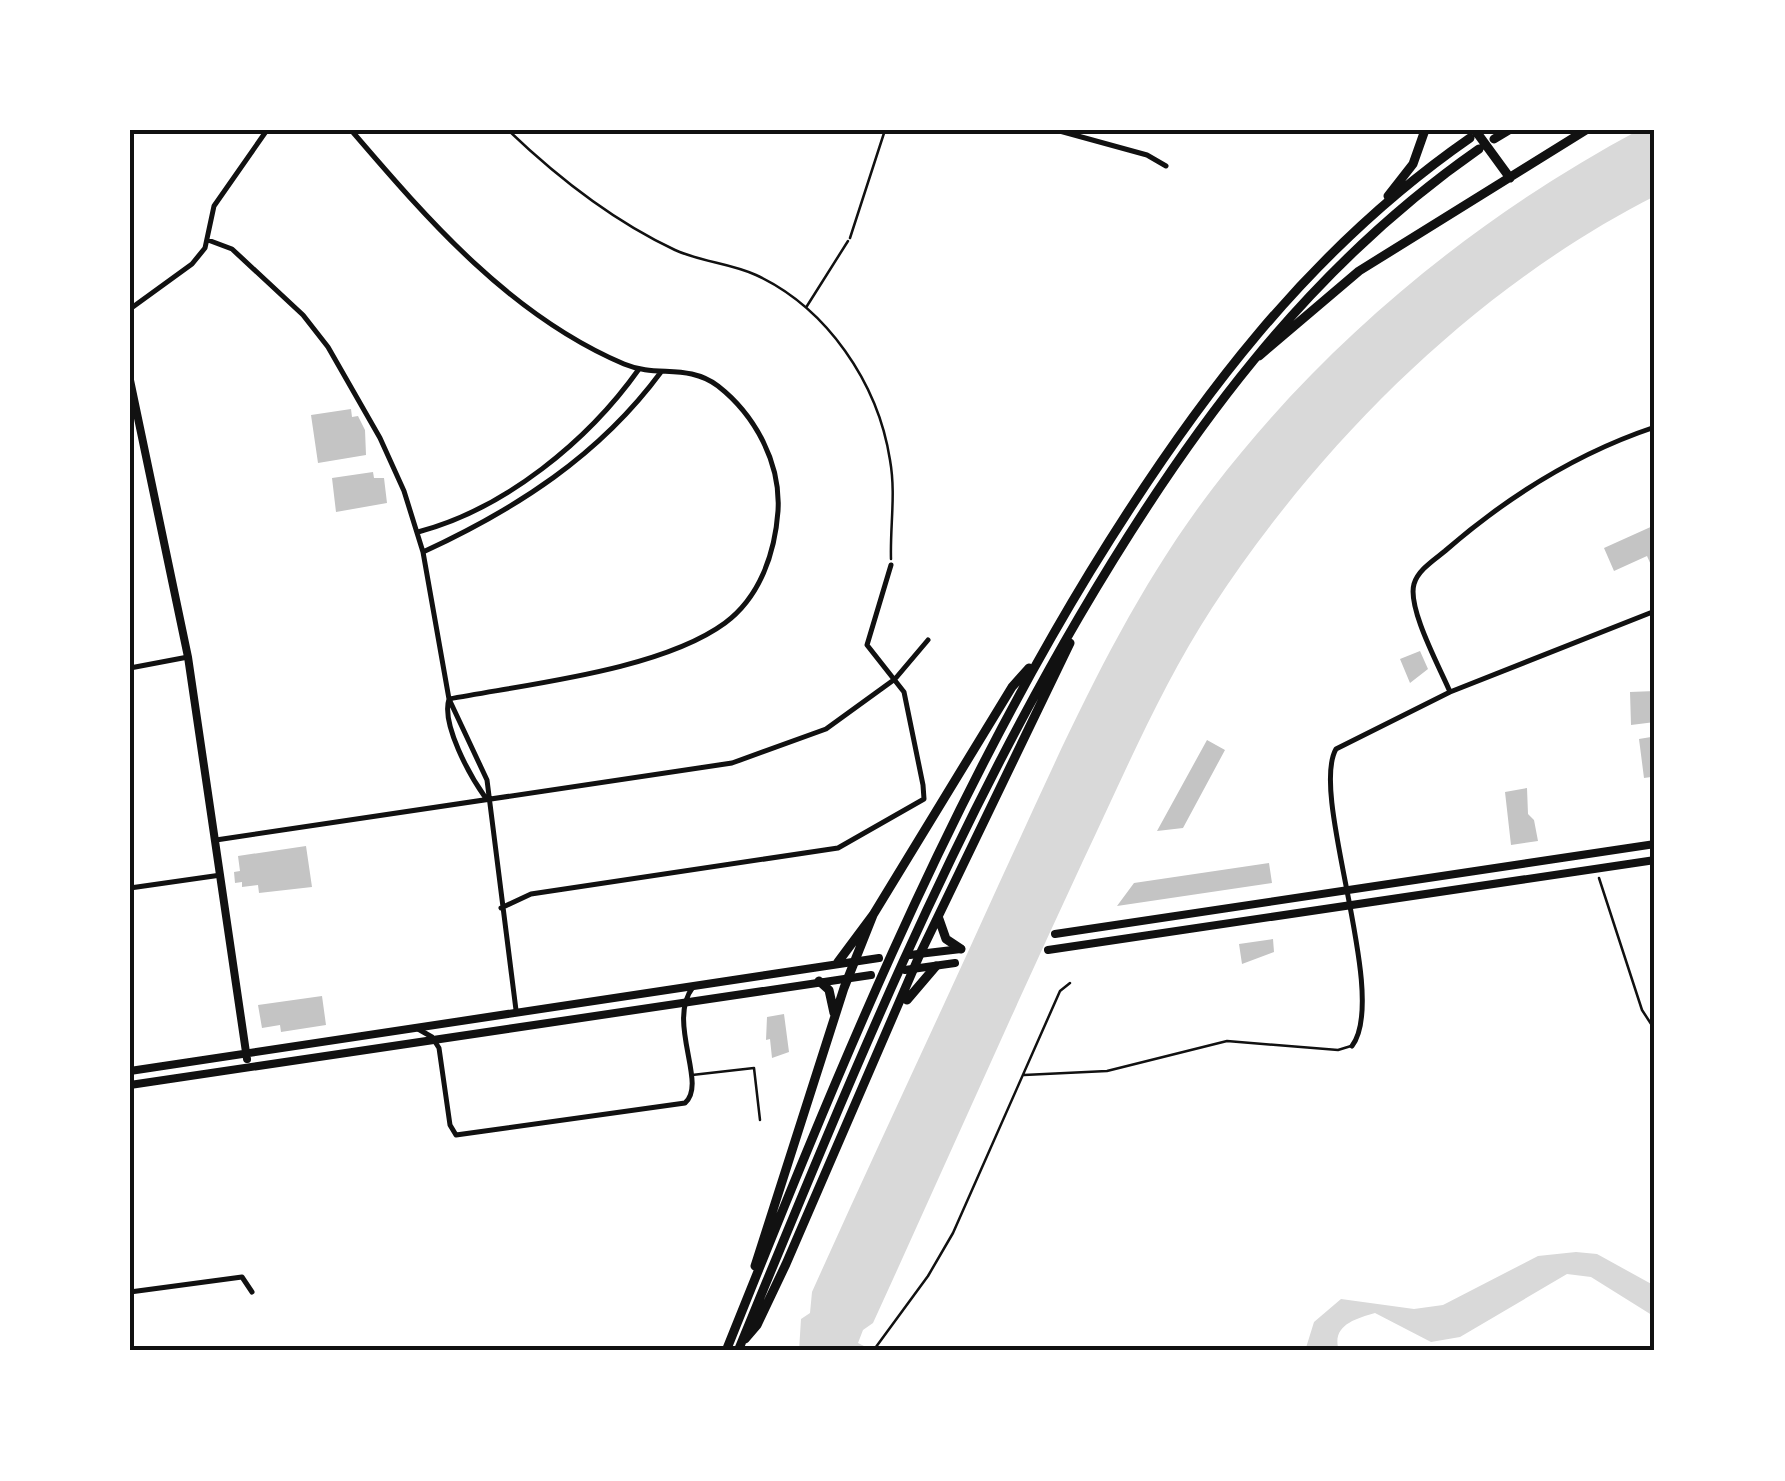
<svg xmlns="http://www.w3.org/2000/svg" width="1785" height="1481" font-family="Commissioner,sans-serif">
<style>
.water{fill:#d9d9d9}
.building{fill:#c4c4c4}
.lines{fill:none;stroke-linecap:round;stroke-linejoin:round}
.path{stroke:#111;stroke-width:2.5}
.service{stroke:#111;stroke-width:2.5}
.minor{stroke:#111;stroke-width:5}
.secondary{stroke:#111;stroke-width:8}
.trunk{stroke:#111;stroke-width:9}
.neatline{fill:none;stroke:#111;stroke-width:4}
</style>
<rect width="100%" height="100%" fill="#fff"/>
<path class="water" d="M1639,130H1655V196C1476,287 1321,441 1212,608C1160,688 1123,777 1082,863C1011,1015 943,1170 873,1323L863,1330L858,1343L864,1346L854,1351H799L801,1319L810,1313L812,1292C873,1156 937,1021 998,886C1061,750 1121,608 1213,488C1326,340 1476,217 1639,130Z
M1576,1252L1597,1254L1655,1286V1317L1591,1277L1567,1274L1460,1337L1431,1342L1375,1313C1354,1319 1331,1326 1339,1351H1305L1314,1322L1341,1299L1414,1309L1443,1305L1538,1256Z"/>
<path class="building" d="M351,409L352,417L358,416L365,430L366,455L318,463L311,415Z
M373,472L374,478H384L387,503L336,512L332,478Z
M1655,525V574L1647,556L1614,571L1604,548Z
M1650,636H1655V687H1652Z
M1420,651L1428,669L1410,683L1400,659Z
M1655,691V722L1631,725L1630,692Z
M1651,737L1655,744V770H1651V777L1644,778L1639,739Z
M1207,740L1225,750L1183,828L1157,831Z
M1527,788L1528,814L1534,820L1538,841L1511,845L1505,792Z
M306,846L312,887L259,893L258,885L242,887V882L235,883L234,872L240,871L238,856Z
M1269,863L1272,883L1117,906L1134,883Z
M1273,939L1274,952L1242,964L1239,944Z
M322,996L326,1025L281,1032L280,1025L262,1028L258,1005Z
M784,1014L789,1052L772,1058L770,1039L766,1040L767,1017Z"/>
<g class="lines">
<path class="path" d="M508,130C557,177 613,221 675,250C701,262 730,263 756,275C827,308 878,383 890,460C896,494 890,525 891,559
M807,306L848,241
M1599,878L1642,1010L1655,1030"/>
<path class="service" d="M850,238L885,130
M692,1075L754,1068L760,1120
M1024,1075L1107,1071L1227,1041L1338,1050L1351,1046
M873,1351L928,1276L953,1233L1060,991L1070,983"/>
<path class="minor" d="M351,130C429,221 511,316 624,364C657,378 687,363 718,386C755,415 781,463 778,511C775,553 760,597 725,623C661,670 528,684 449,699
M1056,130L1147,155L1166,166
M208,240L232,249L303,315L328,347L380,438L404,491L423,552L449,699L487,780L516,1010
M130,309L192,264L205,248L214,206L267,130
M418,532C505,509 588,441 639,369
M423,552C516,509 599,456 661,372
M130,668L188,657
M1450,692C1440,668 1407,608 1414,584C1418,570 1434,560 1445,551C1507,497 1577,453 1655,427
M449,699C441,724 470,776 485,797
M216,840L732,763L826,729L895,679L928,640
M130,888L221,875
M501,908L531,894L838,848L924,799L923,785L904,692L867,645L891,565
M418,1029L432,1037L439,1048L450,1125L456,1135L685,1103C708,1084 666,1022 693,987
M1352,1046C1390,996 1309,796 1336,749L1450,692L1655,611
M130,1292L242,1277L252,1292"/>
<path class="secondary" d="M130,327V332
M130,380L188,657L247,1059
M1055,934L1655,844
M1048,950L1655,860
M910,955L961,949
M905,970L955,963
M130,1071L879,958
M130,1085L871,975"/>
<path class="trunk" d="M1475,130L1510,178
M1494,139L1509,130
M1388,196L1413,164L1425,130
M1259,356L1359,271L1586,130
M939,919L946,939L961,949
M838,962L873,915L1012,687L1029,668
M819,981L829,990L834,1013
M907,1000L936,966
M755,1266L844,988L873,915
M745,1339L757,1325L786,1264L920,954L1070,643
M726,1351C833,1084 940,818 1090,572C1193,404 1307,251 1470,138
M738,1351C841,1101 942,851 1079,617C1185,436 1305,270 1479,149"/>
</g>
<rect width="1785" height="1481" fill="none" stroke="#ffffff" stroke-width="265"/>
<rect x="132" y="132" width="1520" height="1216" class="neatline"/>
</svg>
